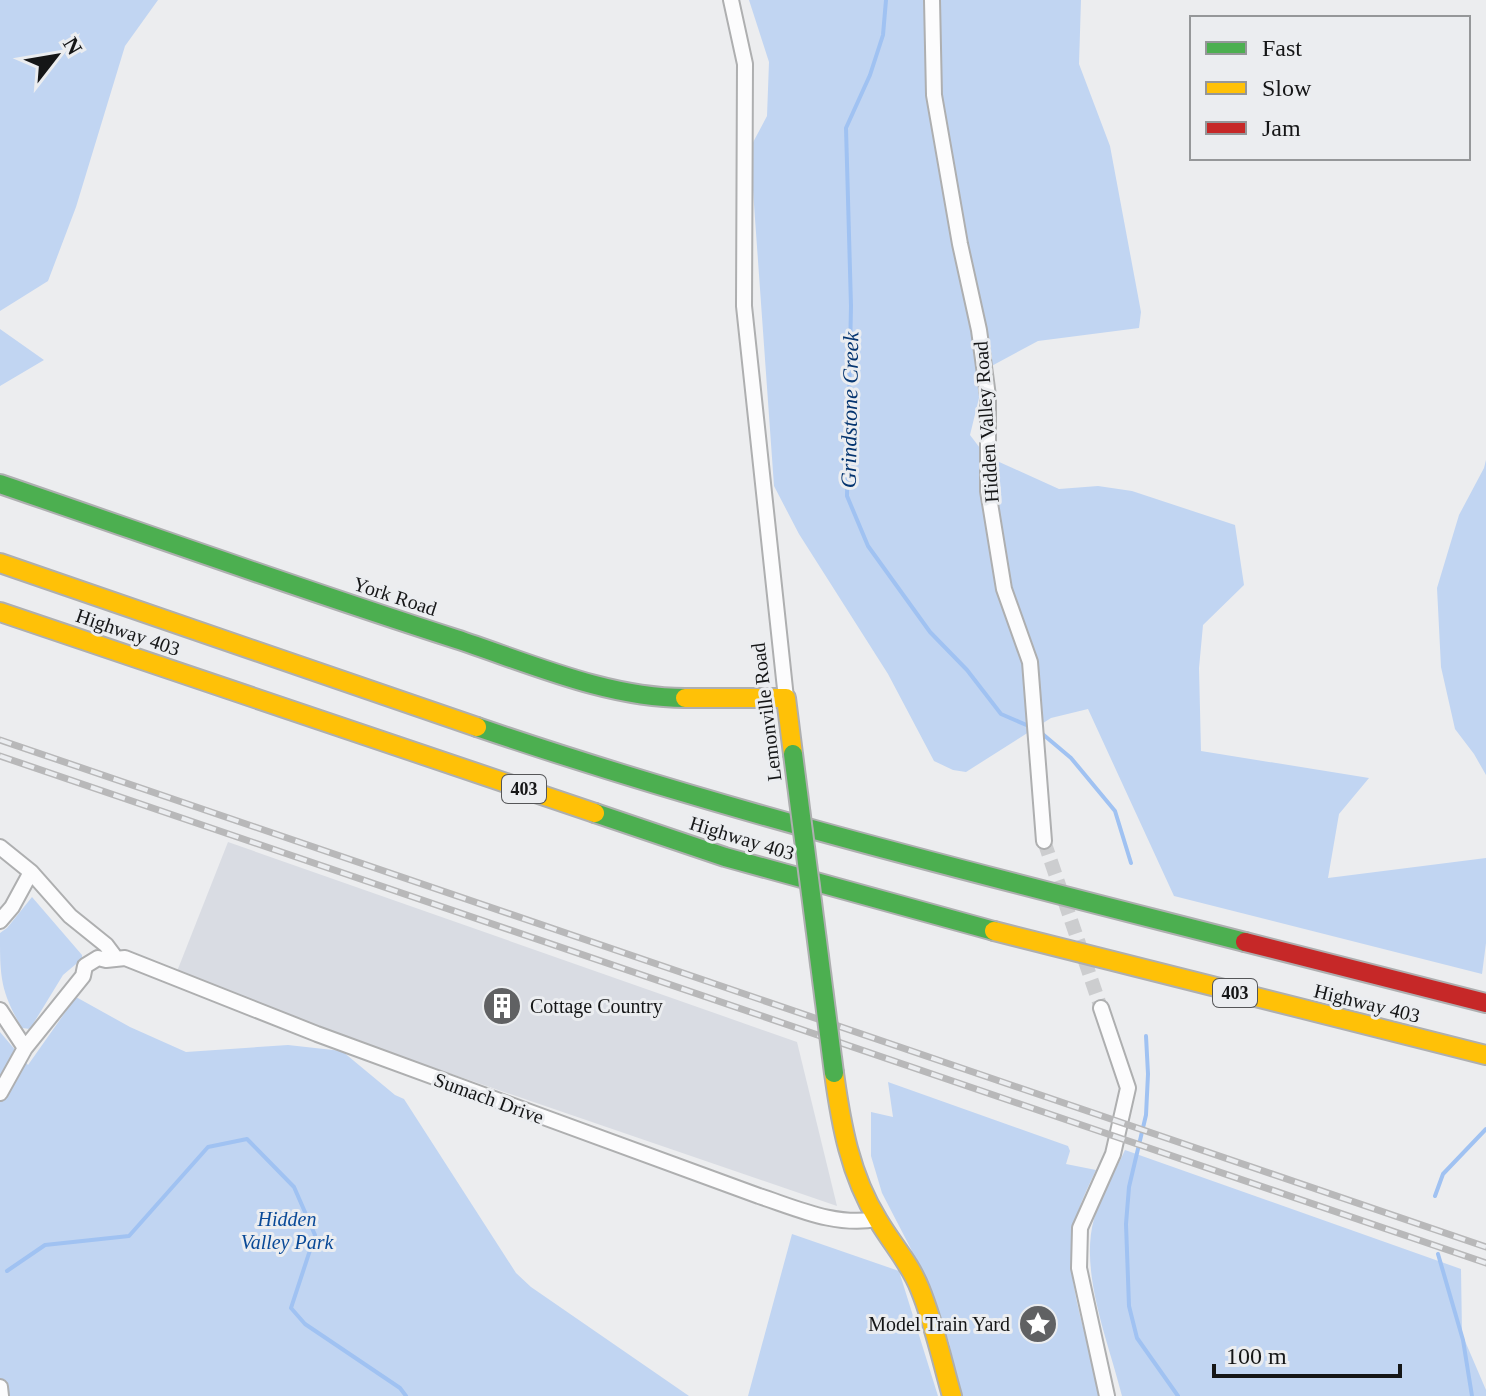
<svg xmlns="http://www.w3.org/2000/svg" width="1486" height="1396" font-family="Georgia,serif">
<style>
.built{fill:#d9dce3}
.green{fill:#c1d5f2}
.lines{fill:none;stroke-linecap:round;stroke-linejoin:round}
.stream{stroke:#a0c2f2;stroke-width:4}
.street-tunnel{stroke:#cccdcf;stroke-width:14;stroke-dasharray:14 7;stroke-linecap:butt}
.street-casing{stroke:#aeafb0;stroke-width:18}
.fast-casing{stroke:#aeafb0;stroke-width:22}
.slow-casing{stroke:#aeafb0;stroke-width:22}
.jam-casing{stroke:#aeafb0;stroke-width:22}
.street{stroke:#fcfcfd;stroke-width:14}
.fast{stroke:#4caf50;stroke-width:18}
.slow{stroke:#ffc107;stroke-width:18}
.jam{stroke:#c62828;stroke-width:18}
.rail-casing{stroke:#b8b8b9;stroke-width:7}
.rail{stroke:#ebedf0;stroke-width:4;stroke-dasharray:12;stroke-linecap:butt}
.fast-bridge-casing{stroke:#aeafb0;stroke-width:22;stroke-linecap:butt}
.fast-bridge{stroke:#4caf50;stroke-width:18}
.labels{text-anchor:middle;stroke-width:6;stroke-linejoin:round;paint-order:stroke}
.shield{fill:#ebedf0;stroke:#555658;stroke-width:2}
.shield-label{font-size:18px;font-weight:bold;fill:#151617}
.street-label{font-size:20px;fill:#151617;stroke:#ebedf0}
.poi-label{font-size:20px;fill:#151617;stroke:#ebedf0;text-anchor:start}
.park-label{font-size:20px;font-style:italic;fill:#094997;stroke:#ebedf0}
.water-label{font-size:22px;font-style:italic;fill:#053570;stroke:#ebedf0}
</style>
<rect width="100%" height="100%" fill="#ecedef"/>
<path class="built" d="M228,842L797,1042L837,1206L174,979Z"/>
<path class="green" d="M0,0H158L125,46L76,207L48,281L0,311Z
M749,0H1081L1079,64L1110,146L1141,312L1139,328L1038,341L986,369L970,435L986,456L1059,489L1098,486L1132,491L1235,525L1244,585L1203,625L1199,668L1201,751L1369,778L1339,814L1328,878L1486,858V943L1482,974L1174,896L1088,709L1051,718L966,772L953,770L934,761L888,674L799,534L774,486L750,148L767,116L769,62Z
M0,329L44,360L0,386Z
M1486,460V775L1474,754L1455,729L1441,667L1437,588L1459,515L1484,468Z
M32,897L82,955V959L63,975L30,1029L22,1028C0,991 0,976 0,933L7,928Z
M76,997L130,1027L186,1052L288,1045L342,1051L395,1095L404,1099L516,1273L531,1287L689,1396H0V1032L28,1065Z
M888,1082L1068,1146L1070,1151L1066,1164L1096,1170C1088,1187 1079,1205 1075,1223C1061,1282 1091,1339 1099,1396H961L949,1342L911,1249L882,1193L871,1156V1112L893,1117Z
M1125,1150L1461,1269L1462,1334L1486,1390V1396H1122C1109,1343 1079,1272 1094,1219C1101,1195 1115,1172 1125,1150Z
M792,1234L899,1271L938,1396H748Z"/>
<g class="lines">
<path class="stream" d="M886,0L883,35L870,75L846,128L851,306L847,496L868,546L930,632L967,670L1001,714L1031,727
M1039,731L1071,758L1115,811L1131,863
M1146,1036L1148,1074L1146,1115L1129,1187L1126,1224L1129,1306L1137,1338L1178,1396
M1435,1196L1443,1174L1486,1129
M1438,1254L1463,1340L1472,1396
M7,1271L45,1245L129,1236L208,1147L247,1139L294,1187L315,1235L291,1308L305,1324L400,1388L406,1396"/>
<path class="street-tunnel" d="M1044,841L1101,1008"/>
<g class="street-casing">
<path id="street" d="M731,0L745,64L744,306L786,698
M932,0L934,95L960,244L979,330L988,396V491L1004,589L1030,662L1044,841
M0,847L31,872L70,916L106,945L115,957
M0,921L12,907L31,872
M1101,1008L1128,1088L1113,1154L1080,1228L1079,1268L1107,1396
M0,1010L25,1048
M0,1093L25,1048L83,976L85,966L98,958L106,960L125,958L317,1034L759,1196C796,1208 836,1227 877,1219
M0,1387L1,1396"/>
</g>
<g class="fast-casing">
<path id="fast" d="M0,484C152,536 303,590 456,639C529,663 607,698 685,698
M477,727C729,813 987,876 1245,942
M595,813L725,857L994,931"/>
</g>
<g class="slow-casing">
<path id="slow" d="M0,563L477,727
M0,612L595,813
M685,698H786L793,754
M994,931L1486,1055
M834,1073C841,1124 850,1175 878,1220C892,1244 910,1263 920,1289C934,1323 942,1361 952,1396"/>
</g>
<g class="jam-casing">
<path id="jam" d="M1245,942L1486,1003"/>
</g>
<use href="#street" class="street"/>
<use href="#fast" class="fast"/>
<use href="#slow" class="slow"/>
<use href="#jam" class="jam"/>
<g class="rail-casing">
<path id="rail" d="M0,740L1486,1247
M0,756L1486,1263"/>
</g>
<use href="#rail" class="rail"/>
<g class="fast-bridge-casing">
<path id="fast-bridge" d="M793,754L834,1073"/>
</g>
<use href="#fast-bridge" class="fast-bridge"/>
</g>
<defs>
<g id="building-disc" transform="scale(2)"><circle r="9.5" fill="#606163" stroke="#ebedf0"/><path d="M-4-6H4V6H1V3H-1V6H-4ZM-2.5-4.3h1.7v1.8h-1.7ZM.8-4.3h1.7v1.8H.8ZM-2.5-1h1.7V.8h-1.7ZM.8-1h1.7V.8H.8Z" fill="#fff"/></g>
<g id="sight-disc" transform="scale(2)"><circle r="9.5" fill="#606163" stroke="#ebedf0"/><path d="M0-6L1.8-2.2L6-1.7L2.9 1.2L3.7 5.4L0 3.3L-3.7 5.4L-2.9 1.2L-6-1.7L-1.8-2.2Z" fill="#fff"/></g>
</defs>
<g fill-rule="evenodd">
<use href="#building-disc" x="502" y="1006"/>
<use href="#sight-disc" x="1038" y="1324"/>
</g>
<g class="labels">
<g class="shield">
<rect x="502" y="775" width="44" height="28" rx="6"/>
<rect x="1213" y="979" width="44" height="28" rx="6"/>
</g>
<g class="shield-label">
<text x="524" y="795">403</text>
<text x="1235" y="999">403</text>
</g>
<g class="street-label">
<text transform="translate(986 422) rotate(-94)" y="7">Hidden Valley Road</text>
<text transform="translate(395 596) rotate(18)" y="7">York Road</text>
<text transform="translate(128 632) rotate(19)" y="7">Highway 403</text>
<text transform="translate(766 712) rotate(-97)" y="7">Lemonville Road</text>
<text transform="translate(742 838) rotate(17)" y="7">Highway 403</text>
<text transform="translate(1367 1003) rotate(14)" y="7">Highway 403</text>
<text transform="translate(489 1098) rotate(20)" y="7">Sumach Drive</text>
</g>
<g class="poi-label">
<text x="530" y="1013">Cottage Country</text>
<text x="1010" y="1331" text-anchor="end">Model Train Yard</text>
</g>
<g class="park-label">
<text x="287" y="1226">Hidden<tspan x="287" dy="23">Valley Park</tspan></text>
</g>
<g class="water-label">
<text transform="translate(849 410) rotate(-89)" y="8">Grindstone Creek</text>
</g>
</g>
<rect x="1190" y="16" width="280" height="144" fill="#ebedf0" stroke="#959799" stroke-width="2"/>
<rect x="1206" y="42" width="40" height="12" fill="#4caf50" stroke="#959799" stroke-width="2"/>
<text x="1262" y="56" font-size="24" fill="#151617">Fast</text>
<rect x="1206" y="82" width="40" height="12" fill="#ffc107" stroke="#959799" stroke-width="2"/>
<text x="1262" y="96" font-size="24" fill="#151617">Slow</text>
<rect x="1206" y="122" width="40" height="12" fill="#c62828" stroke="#959799" stroke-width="2"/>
<text x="1262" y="136" font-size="24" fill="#151617">Jam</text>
<g transform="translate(56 56) rotate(59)" stroke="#ebedf0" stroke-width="6" paint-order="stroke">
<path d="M0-6L14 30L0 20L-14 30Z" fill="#151617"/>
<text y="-12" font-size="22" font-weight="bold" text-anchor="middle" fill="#151617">N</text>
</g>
<path d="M1214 1364v12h186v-12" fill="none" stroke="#151617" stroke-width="4"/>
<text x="1226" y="1364" font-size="24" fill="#151617" stroke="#ebedf0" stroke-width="6" paint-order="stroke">100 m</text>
</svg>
